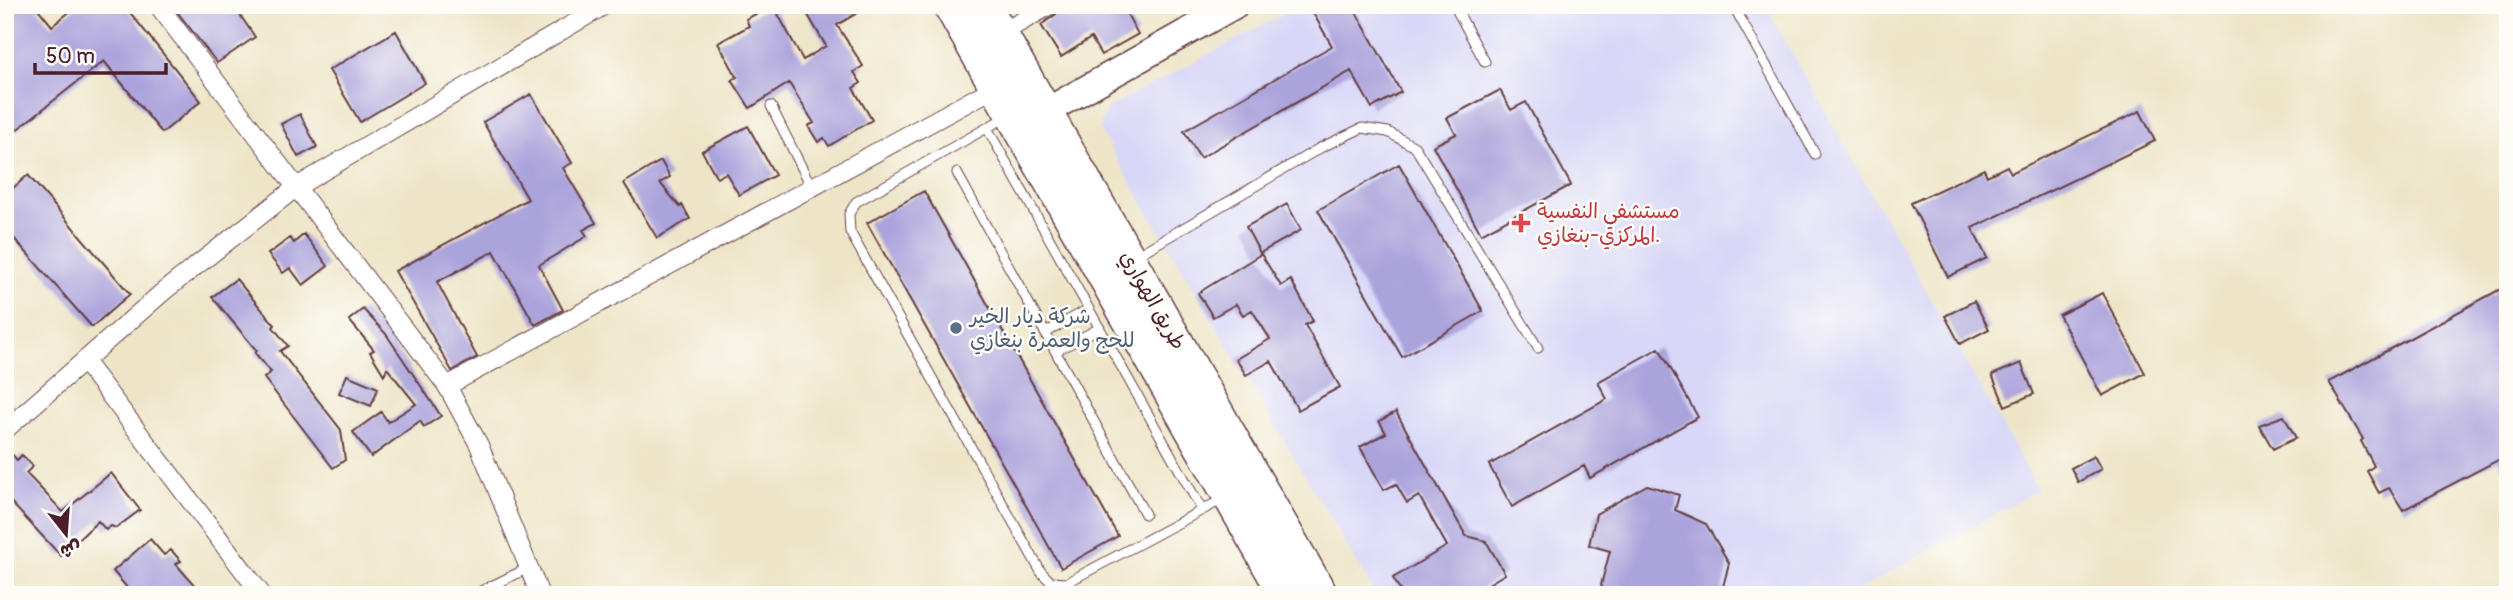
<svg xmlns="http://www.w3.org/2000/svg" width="2513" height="600" font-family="Pangolin,'Playpen Sans Arabic',sans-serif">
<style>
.built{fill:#d8d7f8}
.building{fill:#aba3dc}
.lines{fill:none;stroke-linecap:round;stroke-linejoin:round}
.lane-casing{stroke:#633d43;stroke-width:11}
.street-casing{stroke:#633d43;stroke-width:20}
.secondary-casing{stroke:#633d43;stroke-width:29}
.highway-casing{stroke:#633d43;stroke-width:36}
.lane{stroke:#fff;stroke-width:9}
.street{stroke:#fff;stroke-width:18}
.secondary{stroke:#fff;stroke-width:26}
.highway{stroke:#fff;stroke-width:33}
.health-dot{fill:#e0444e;stroke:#fdfcf7;stroke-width:2.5}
.service-dot{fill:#5c6f8a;stroke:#fdfcf7;stroke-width:2.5}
.labels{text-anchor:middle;stroke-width:5;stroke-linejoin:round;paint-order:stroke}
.health-label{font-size:21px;fill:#be3a42;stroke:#fdfcf7;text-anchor:start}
.street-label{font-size:21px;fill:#4a1f2b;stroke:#fdfcf7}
.service-label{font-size:21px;fill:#4e5e75;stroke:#fdfcf7;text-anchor:start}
</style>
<rect width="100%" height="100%" fill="#fdfcf7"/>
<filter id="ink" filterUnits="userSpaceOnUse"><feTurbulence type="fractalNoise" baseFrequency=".0143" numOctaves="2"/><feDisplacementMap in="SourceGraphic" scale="14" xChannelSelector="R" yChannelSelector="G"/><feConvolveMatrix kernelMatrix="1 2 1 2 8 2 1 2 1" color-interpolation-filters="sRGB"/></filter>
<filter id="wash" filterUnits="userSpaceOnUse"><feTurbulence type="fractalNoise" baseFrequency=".00686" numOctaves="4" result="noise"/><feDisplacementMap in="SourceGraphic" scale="28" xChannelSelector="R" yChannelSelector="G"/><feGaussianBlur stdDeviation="1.57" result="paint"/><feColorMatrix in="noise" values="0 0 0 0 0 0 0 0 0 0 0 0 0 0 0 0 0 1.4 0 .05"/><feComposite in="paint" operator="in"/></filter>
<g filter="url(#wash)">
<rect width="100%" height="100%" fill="#eee5c8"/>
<path class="built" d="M1301,5H1765L2038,490L1850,595H1376L1099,129L1106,109Z"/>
<g id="blocks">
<path class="building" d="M5,5H35L52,26L78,5H124L201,101L162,133L104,61L5,139Z
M172,5H233L255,37L217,63Z
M773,5L803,60L826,46L802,5H871L837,25L863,66L854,72L861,83L853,88L872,120L829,146L824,138L818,142L808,126L814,123L789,83L750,108L732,80L737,77L718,43L749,26L746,19Z
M1061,5H1122L1138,34L1101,55L1091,38L1061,57L1041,25L1056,14Z
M1327,5H1352L1401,92L1372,108L1351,71L1200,158L1184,131L1332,46L1313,13Z
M396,31L425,83L360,122L329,70Z
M1500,90L1511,110L1526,102L1571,185L1481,234L1433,146L1456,134L1447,118Z
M531,94L572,163L563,168L596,223L583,230L587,236L539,265L563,310L535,325L494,251L437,282L477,357L452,371L395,271L528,199L483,122Z
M2140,111L2155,141L1972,228L1987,258L1948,277L1911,203L1984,169L1987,176L2007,166L2011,173Z
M300,114L317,147L298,157L281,124Z
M748,126L775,175L739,195L726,173L717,178L702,151Z
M661,161L670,177L660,183L680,207L682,205L690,219L657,238L624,183Z
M1399,164L1483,311L1402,357L1318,210Z
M28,175L130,294L92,327L5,228V195Z
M924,191L1118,536L1061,568L867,223Z
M1287,204L1301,230L1260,253L1246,227Z
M304,234L328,266L303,285L290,268L283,273L268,254L290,238L294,243Z
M1261,254L1281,286L1291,280L1313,321L1305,325L1340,387L1298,410L1271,361L1246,375L1236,359L1270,339L1252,310L1243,315L1236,304L1213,317L1198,293Z
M236,279L275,325L273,327L288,346L280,351L341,430L345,460L333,468L264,378L271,372L255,353L257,351L212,297Z
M2508,285V478L2498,460L2403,510L2389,488L2379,493L2367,471L2374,466L2361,441L2363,439L2329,382Z
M2102,293L2145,373L2102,396L2059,315Z
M1974,301L1989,329L1960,344L1945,316Z
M363,309L386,334L441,416L424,427L420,421L371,457L353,432L381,412L388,422L416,404L387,368L384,375L370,352L374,350L349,320Z
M1659,348L1698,417L1590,478L1584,466L1512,507L1489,465L1607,399L1598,382Z
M2021,363L2034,394L2005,406L1992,375Z
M347,375L378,388L371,406L339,393Z
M1396,412L1466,536L1486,541L1505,574L1470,595H1403L1393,578L1447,546L1419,496L1407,503L1396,484L1384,490L1360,447L1386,433L1379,421Z
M2284,416L2296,438L2273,449L2259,425Z
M5,447L17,460L22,455L33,466L26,473L63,512L111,473L140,510L116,528L111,526L106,530L98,521L61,556L5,496Z
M2094,456L2101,469L2078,482L2071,468Z
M1647,485L1679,495L1675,510L1706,524L1729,563L1721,595H1607L1601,585L1610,551L1589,545L1596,514Z
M150,539L164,555L171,550L181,561L176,564L203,595H133L113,571Z"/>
</g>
</g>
<g filter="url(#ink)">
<use href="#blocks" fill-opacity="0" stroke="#633d43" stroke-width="2"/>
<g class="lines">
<g class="lane-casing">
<path id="lane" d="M1454,5L1485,62
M1733,5L1815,154
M771,106L812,188
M1006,117L856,202L849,214L850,232L1041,572L1051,582L1066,583L1225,498
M987,128L1202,510
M957,173L1145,514
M1134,257L1320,148L1362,128L1388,132L1415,147L1538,348
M1045,333L1089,309
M1056,351L1100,328
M473,595L528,568"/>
</g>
<g class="street-casing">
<path id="street" d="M158,5L447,386L479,445L540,595
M1000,34L1050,5
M84,361L262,595
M447,386L996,87
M5,430L164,291L298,186L605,5"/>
</g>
<g class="secondary-casing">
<path id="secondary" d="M1045,112L1235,5"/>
</g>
<g class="highway-casing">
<path id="highway" d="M950,5L1286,595
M984,5L1321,595"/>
</g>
<use href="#lane" class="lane"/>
<use href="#street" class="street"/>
<use href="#secondary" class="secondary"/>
<use href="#highway" class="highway"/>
</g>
</g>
<path class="health-dot" d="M1517.5 212.5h7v7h7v7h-7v7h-7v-7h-7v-7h7z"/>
<circle class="service-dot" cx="956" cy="328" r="7"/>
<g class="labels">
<g class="health-label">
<text x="1537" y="218">مستشفي النفسية<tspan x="1537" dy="24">المركزي-بنغازي.</tspan></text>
</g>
<g class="street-label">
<text transform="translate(1153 300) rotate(60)" y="7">طريق الهواري</text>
</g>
<g class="service-label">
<text x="970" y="323">شركة ديار الخير<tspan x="970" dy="24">للحج والعمرة بنغازي</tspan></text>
</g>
</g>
<rect width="2513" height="600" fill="none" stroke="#fdfcf7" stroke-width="28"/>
<g transform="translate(66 534) rotate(163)" stroke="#fdfcf7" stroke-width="5" paint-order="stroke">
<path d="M0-5L12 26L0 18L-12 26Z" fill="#4a1f2b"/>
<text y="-10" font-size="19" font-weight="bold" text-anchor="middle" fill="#4a1f2b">ش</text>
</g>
<path d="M35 63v10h131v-10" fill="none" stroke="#4a1f2b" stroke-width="3.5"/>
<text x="46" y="63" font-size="21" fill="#4a1f2b" stroke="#fdfcf7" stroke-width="5" paint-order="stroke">50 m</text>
</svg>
